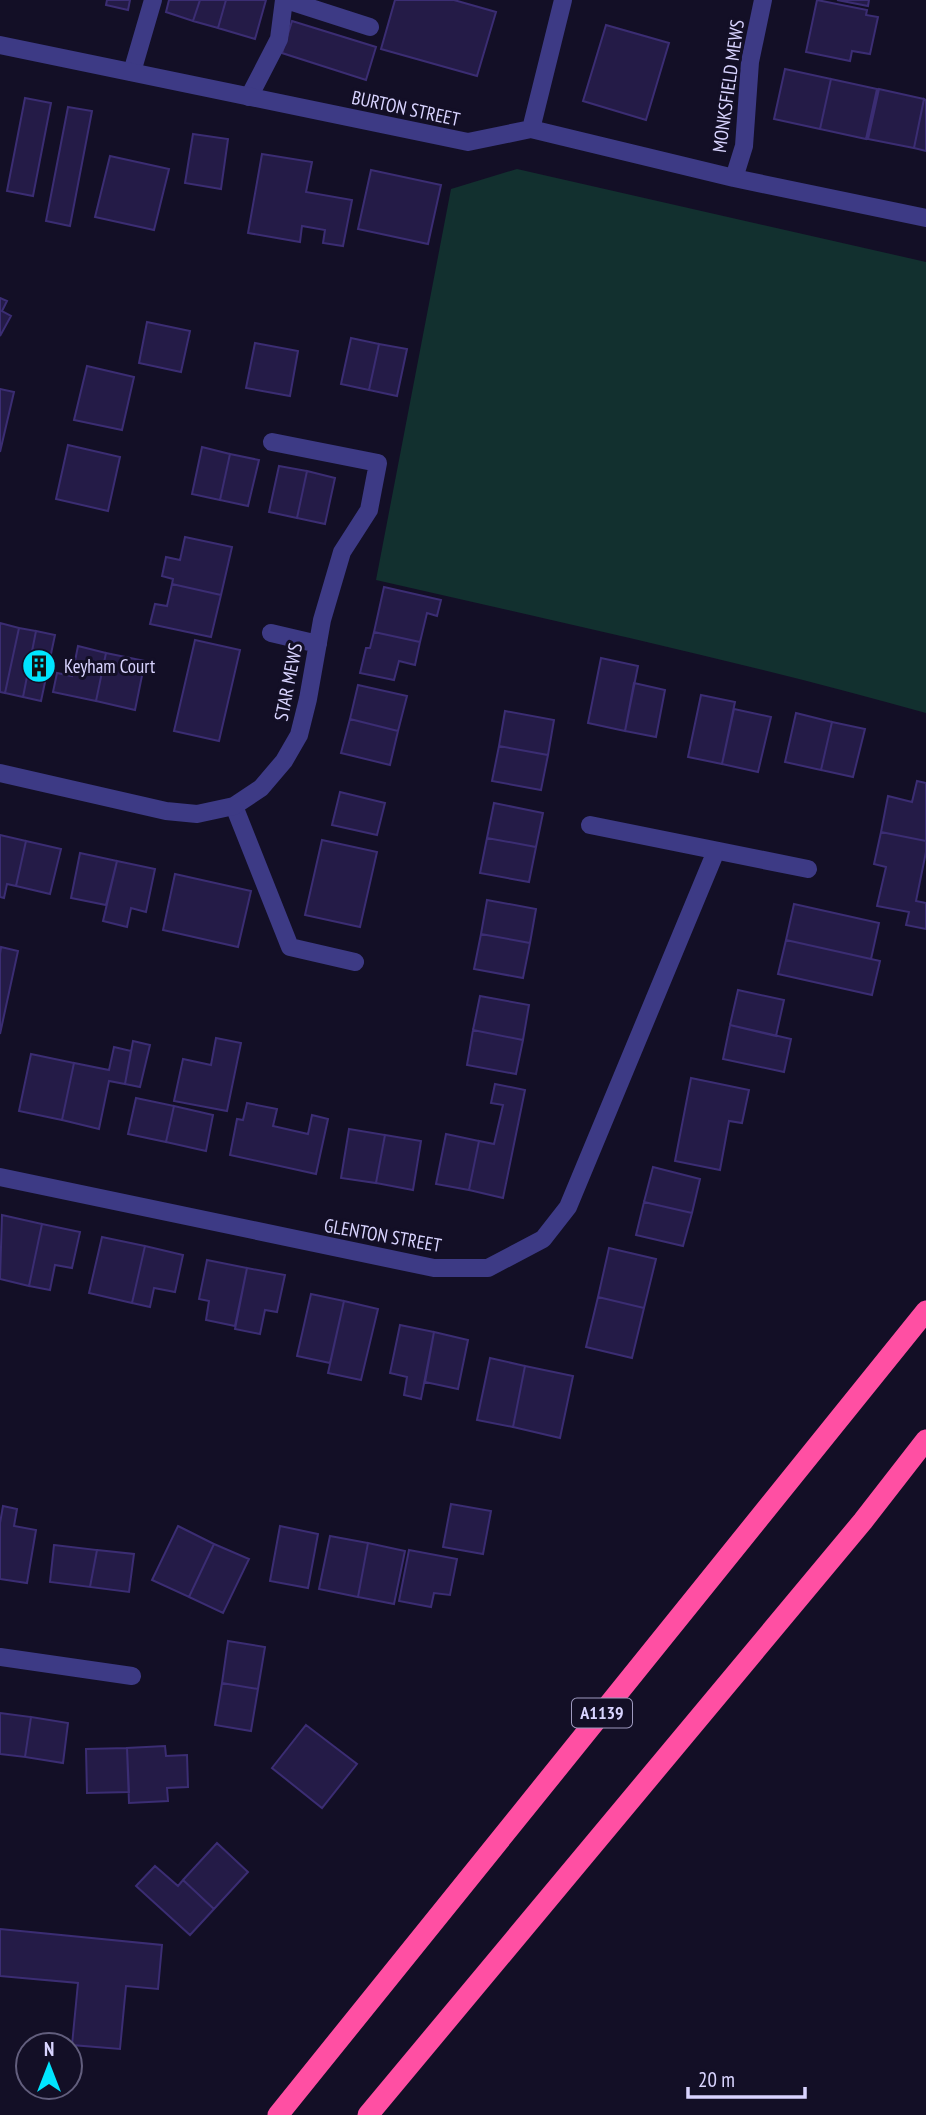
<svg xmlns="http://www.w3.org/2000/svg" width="926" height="2115" font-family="'PT Sans Narrow',sans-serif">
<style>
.green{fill:#12302f}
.building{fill:#241b47;stroke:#3b2d73;stroke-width:2}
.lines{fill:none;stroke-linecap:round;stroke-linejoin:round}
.lane{stroke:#3d3a85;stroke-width:18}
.street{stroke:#3d3a85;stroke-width:18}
.highway{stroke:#ff4fa3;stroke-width:21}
.labels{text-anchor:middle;stroke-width:6;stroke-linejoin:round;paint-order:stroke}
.shield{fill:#130f26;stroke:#9e99be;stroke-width:2}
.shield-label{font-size:18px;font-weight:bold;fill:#d9d4ff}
.street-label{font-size:19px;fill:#d9d4ff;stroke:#130f26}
.poi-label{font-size:19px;fill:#d9d4ff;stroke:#130f26;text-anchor:start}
</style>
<rect width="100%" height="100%" fill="#130f26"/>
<path class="green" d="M517,169L926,262V713C744,662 560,622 376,580L451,189Z"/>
<path class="building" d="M107,0H130L128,10L106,5Z
M169,0H200L193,21L166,12Z
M200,0H226L218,28L193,21Z
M226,0H266L255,39L218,28Z
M395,0H454L496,12L477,76L381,49Z
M817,0L867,10L866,15L878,17L870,54L852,51L850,61L806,52Z
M837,0H869L868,6Z
M292,21L376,47L366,80L282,53Z
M606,25L669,43L646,120L583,101Z
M785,69L831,79L820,129L774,119Z
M831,79L877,89L866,139L820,129Z
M879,89L924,99L914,148L868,139Z
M25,98L51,103L33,196L7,191Z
M924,99L926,100V151L914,148Z
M68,107L92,111L70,226L46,221Z
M193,134L228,139L221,189L185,183Z
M262,154L312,162L306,192L352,200L343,246L323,243L325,230L302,226L300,242L248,233Z
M110,156L169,169L154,230L95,217Z
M371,170L441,185L428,244L358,229Z
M0,298L7,301L2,311L11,316L0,336Z
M147,322L190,331L181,372L139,363Z
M351,338L379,344L369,390L341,384Z
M255,343L298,351L290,396L246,388Z
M379,344L407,349L397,396L369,390Z
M87,366L134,377L122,430L74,420Z
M0,389L14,392L0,452Z
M68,445L120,457L108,511L56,499Z
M202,447L230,454L220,500L192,494Z
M230,454L259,460L248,506L220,500Z
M279,466L307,471L297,518L269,512Z
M307,471L335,478L325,524L297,518Z
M185,537L232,547L221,595L172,584L173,579L162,576L166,557L180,560Z
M172,584L221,595L211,637L150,624L155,604L167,606Z
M384,587L441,600L437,616L427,613L420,642L374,632Z
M0,623L19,628L5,693L0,692Z
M19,628L36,631L23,697L5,693Z
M36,631L55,635L41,701L23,697Z
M374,632L420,642L415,665L399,661L394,680L360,673L366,648H370Z
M195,640L240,650L219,741L174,731Z
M78,646L106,653L96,701L53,692L57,673L72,676Z
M106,653L145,661L135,710L96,701Z
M601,658L638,666L625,731L588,723Z
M634,683L665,690L656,737L625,731Z
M358,685L407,696L398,731L350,719Z
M701,695L735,702L722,764L688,757Z
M734,709L771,717L758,772L722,764Z
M505,711L554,720L548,755L499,746Z
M796,713L832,722L821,770L785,762Z
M350,719L398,731L390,765L341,753Z
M832,722L865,729L853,777L821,770Z
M499,746L548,755L541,790L492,781Z
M917,781L926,783V841L881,832L888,796L912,802Z
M340,792L385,803L377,835L332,825Z
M494,803L543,813L536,847L487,838Z
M881,832L926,841V852L916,901L926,903V929L906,925L909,912L877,906L886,867L874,864Z
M0,835L26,841L16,886L7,884L4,898L0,897Z
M487,838L536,847L529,882L480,873Z
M322,840L377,852L360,927L305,915Z
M26,841L61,849L50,894L16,886Z
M80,853L117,861L106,905L71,898Z
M117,861L155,869L146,912L131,908L127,927L103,921Z
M175,874L251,891L238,947L163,930Z
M487,900L536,909L530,943L481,934Z
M794,904L879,923L871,959L786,940Z
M481,934L530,943L523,978L474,969Z
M786,940L880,961L872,995L778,974Z
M1,947L18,951L0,1034V954Z
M738,990L784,1000L776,1036L730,1025Z
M480,996L529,1005L523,1040L473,1030Z
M730,1025L791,1039L784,1072L723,1059Z
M473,1030L523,1040L516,1074L467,1065Z
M216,1038L241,1043L227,1111L174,1101L183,1059L211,1065Z
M133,1041L150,1045L140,1087L125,1084Z
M114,1047L131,1051L125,1084L109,1081L99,1129L62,1120L74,1063L109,1070Z
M31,1054L74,1063L62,1120L19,1111Z
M691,1078L749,1090L742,1123L729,1121L720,1170L675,1161Z
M495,1084L525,1090L503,1198L469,1190L479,1141L494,1144L503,1105L491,1103Z
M136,1098L174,1106L166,1142L128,1134Z
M247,1103L277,1109L273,1126L308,1134L312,1115L328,1119L316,1174L230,1155L237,1119L243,1120Z
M174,1106L213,1115L206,1151L166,1142Z
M349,1129L385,1135L376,1183L341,1178Z
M446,1134L479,1141L469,1190L436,1184Z
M385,1135L421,1141L413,1190L376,1183Z
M653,1167L700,1179L692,1213L644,1202Z
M644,1202L692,1213L683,1246L636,1235Z
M2,1215L42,1224L29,1286L0,1279Z
M42,1224L80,1232L72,1268L55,1265L50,1290L29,1286Z
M102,1237L145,1246L132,1303L89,1293Z
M145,1246L183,1255L175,1292L154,1288L150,1307L132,1303Z
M609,1248L656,1259L644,1308L598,1297Z
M207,1260L247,1268L235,1326L206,1320L209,1301L199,1299Z
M247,1268L285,1275L277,1312L265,1310L260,1334L235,1329Z
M311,1294L344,1301L330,1363L297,1356Z
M598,1297L644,1308L632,1358L586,1347Z
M344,1301L378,1309L361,1380L328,1373Z
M400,1325L434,1332L421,1399L404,1395L407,1377L390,1373Z
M434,1332L468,1340L458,1389L425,1382Z
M490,1358L525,1366L513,1427L477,1420Z
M525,1366L573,1376L560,1438L513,1427Z
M451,1504L491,1511L483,1554L443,1547Z
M3,1506L17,1509L14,1526L36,1530L27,1583L0,1579V1523Z
M178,1526L214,1544L189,1597L152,1580Z
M280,1526L318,1534L308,1588L270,1581Z
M330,1536L368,1543L358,1597L319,1589Z
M368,1543L405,1551L394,1604L358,1597Z
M214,1544L249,1559L223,1613L189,1597Z
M54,1545L97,1550L90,1587L50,1582Z
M97,1550L134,1554L129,1592L90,1587Z
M409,1550L457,1559L450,1595L434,1593L431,1607L399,1601Z
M228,1641L265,1647L258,1689L222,1683Z
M222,1683L258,1689L251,1731L215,1725Z
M0,1713L31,1717L25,1757L0,1754Z
M31,1717L68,1723L63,1763L25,1757Z
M306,1725L357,1764L322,1808L272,1768Z
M165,1746L166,1756L187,1755L188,1787L167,1788L168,1801L129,1803L127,1748Z
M127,1748L129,1792L87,1793L86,1749Z
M217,1843L248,1872L214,1909L183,1880Z
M155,1866L178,1886L183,1880L214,1909L190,1935L136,1886Z
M0,1929L162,1945L158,1989L126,1986L120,2049L72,2045L78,1983L0,1976Z"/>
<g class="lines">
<path class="lane" d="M286,0L370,27
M132,72L153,0
M249,97L279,39L284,0
M234,806L290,947L355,962"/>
<path class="street" d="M0,45L468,142L531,129L734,178L926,218
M531,129L563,0
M734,178L744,146L750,62L763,0
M271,633L318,644
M0,773L166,811L197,814L234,806L261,788L284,761L299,735L308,699L322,620L342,552L369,510L378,463L272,442
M590,825L808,869
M0,1177L434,1268H488L543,1239L568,1207L716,851
M0,1657L132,1676"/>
<path class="highway" d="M278,2115L926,1311
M368,2115L863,1521L926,1440"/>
</g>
<defs>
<g id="building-disc" transform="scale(1.75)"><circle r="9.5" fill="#00e5ff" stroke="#130f26"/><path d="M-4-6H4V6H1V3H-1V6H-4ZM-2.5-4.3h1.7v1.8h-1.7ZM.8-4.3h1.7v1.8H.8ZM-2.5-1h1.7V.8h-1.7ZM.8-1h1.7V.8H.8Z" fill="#111"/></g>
</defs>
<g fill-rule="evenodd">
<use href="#building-disc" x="39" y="666"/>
</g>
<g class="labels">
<rect class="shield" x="572" y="1698.5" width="60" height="29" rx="5"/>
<g class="shield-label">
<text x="602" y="1719">A1139</text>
</g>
<g class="street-label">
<text transform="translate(728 86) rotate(-82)" y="7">MONKSFIELD MEWS</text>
<text transform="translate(406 108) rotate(12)" y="7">BURTON STREET</text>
<text transform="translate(288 682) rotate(-79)" y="7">STAR MEWS</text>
<text transform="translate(383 1235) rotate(10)" y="7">GLENTON STREET</text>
</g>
<g class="poi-label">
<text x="64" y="673">Keyham Court</text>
</g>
</g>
<g transform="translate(49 2066)"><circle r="33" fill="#130f26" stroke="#625e7d" stroke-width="2"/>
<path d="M0-5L12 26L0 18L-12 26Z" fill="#00e5ff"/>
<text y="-10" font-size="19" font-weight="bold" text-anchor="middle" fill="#d9d4ff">N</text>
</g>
<path d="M688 2087v10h117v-10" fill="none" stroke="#d9d4ff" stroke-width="3.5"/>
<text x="698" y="2087" font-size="21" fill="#d9d4ff" stroke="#130f26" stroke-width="5" paint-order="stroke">20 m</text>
</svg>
